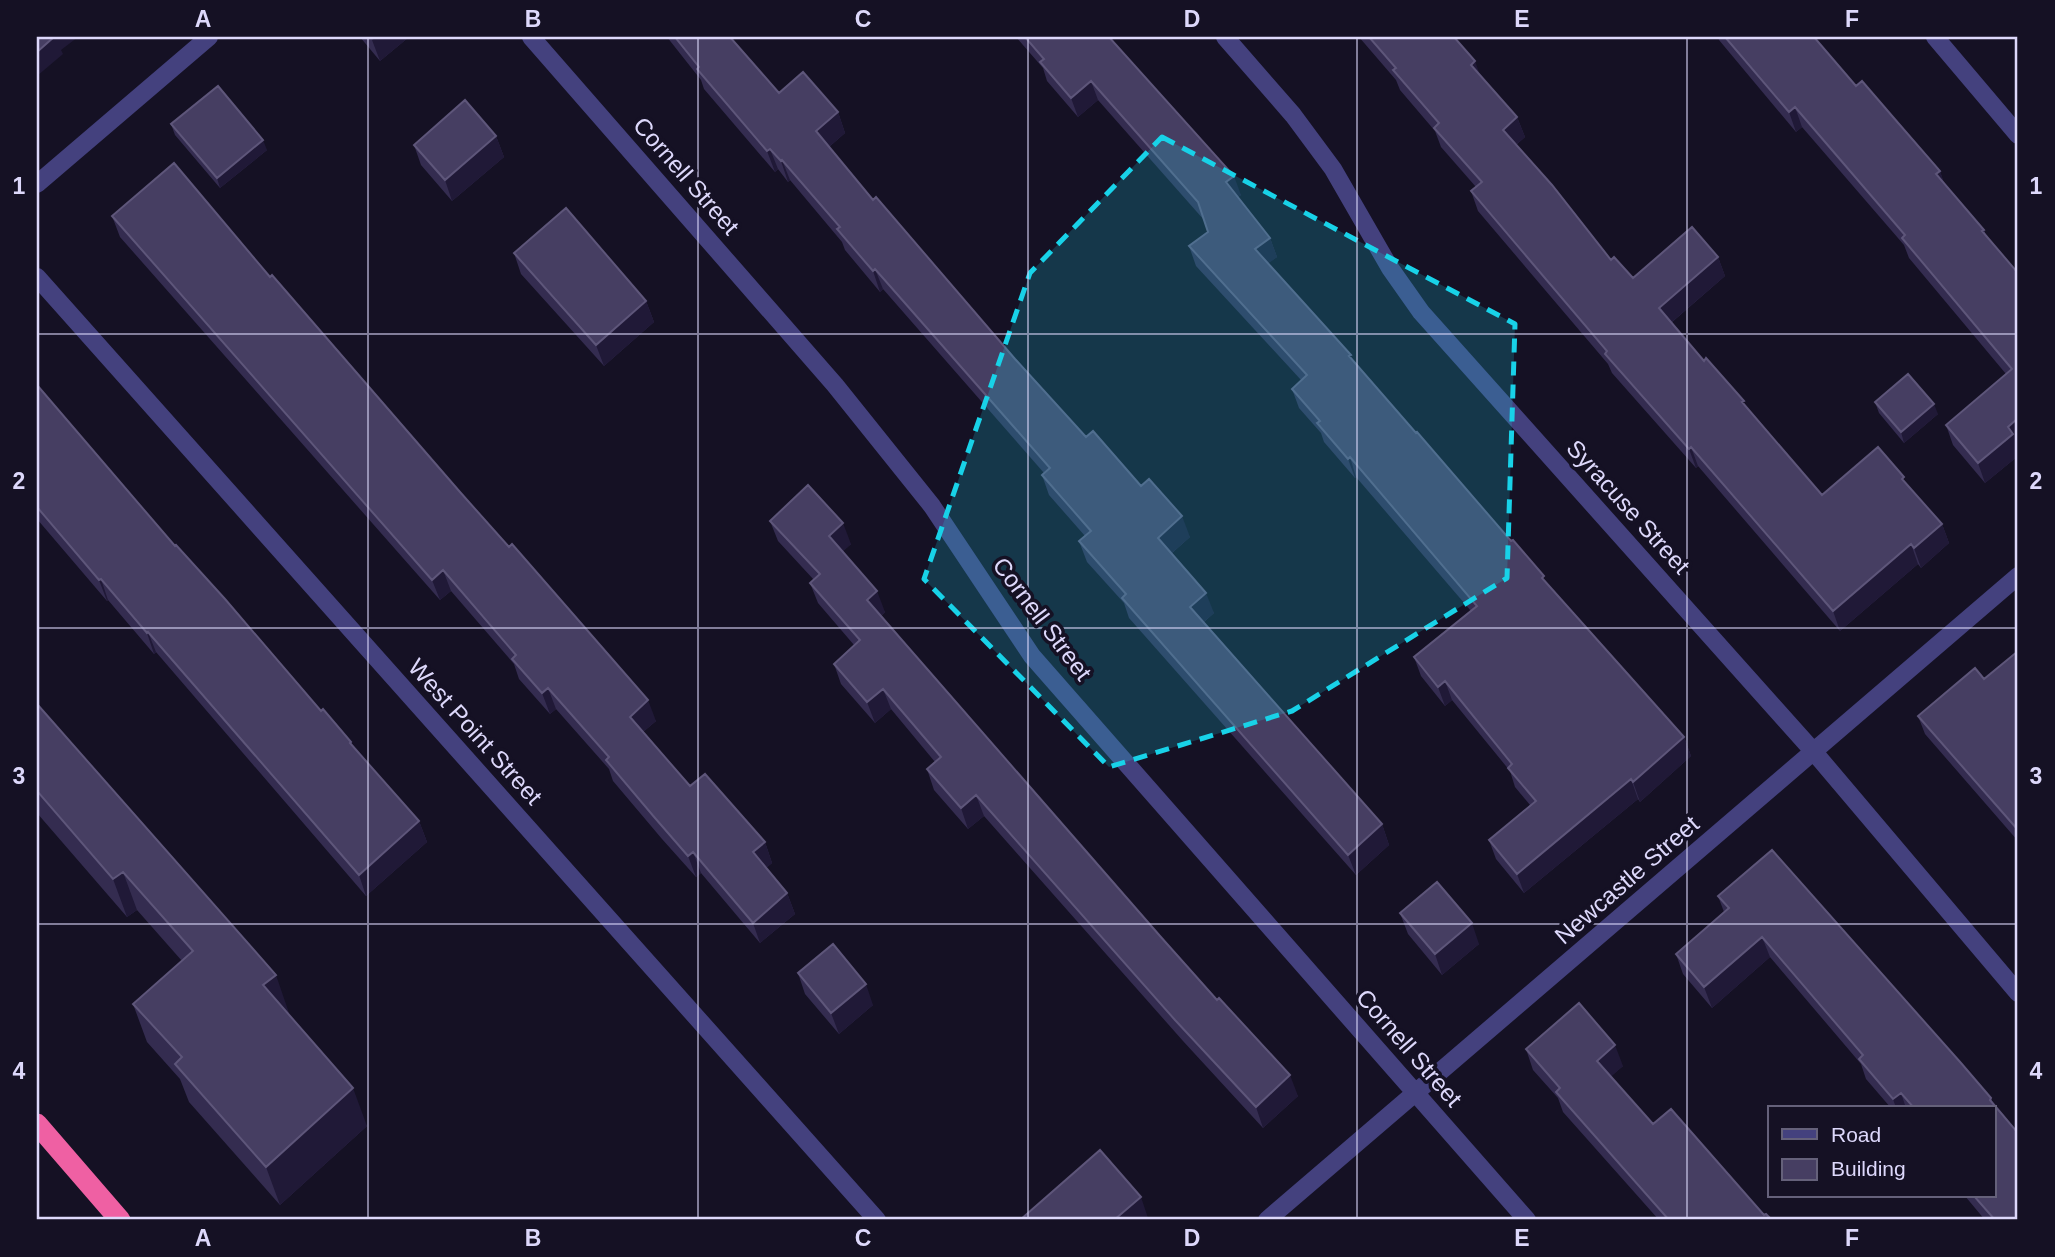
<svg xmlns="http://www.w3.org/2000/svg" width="2055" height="1257" font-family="Arial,sans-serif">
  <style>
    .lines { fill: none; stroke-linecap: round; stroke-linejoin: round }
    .minor { stroke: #44417e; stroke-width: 18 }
    .highway { stroke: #ef60a3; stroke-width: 21 }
    .wall { fill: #342c50 }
    .shaded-wall { fill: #201937 }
    .building { fill: #463e62; stroke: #5e567a; stroke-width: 2 }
    .marked { fill: #18d2e8; fill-opacity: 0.2; stroke: #18d2e8; stroke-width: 5; stroke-dasharray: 14 9; stroke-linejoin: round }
    .grid { fill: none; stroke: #ddd8fb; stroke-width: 2; stroke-opacity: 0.55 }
    .labels { text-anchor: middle; stroke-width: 7; stroke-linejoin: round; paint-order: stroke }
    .street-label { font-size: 24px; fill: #ddd8fb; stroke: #151124 }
    .neatline { fill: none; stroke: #ddd8fb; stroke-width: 2.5 }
    .grid-label { font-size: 23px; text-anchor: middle; font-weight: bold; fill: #ddd8fb }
  </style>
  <rect width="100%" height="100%" fill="#151124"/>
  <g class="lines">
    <!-- minor -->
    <path class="minor" d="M531 37 835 385 932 506 1032 656 1527 1220
      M1225 37 1293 115 1333 169 1390 268 1421 312 1814 752 2018 993
      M1935 37 2018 135
      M37 184 209 37
      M37 277 877 1220
      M1267 1220 2018 576"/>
    <!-- highway -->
    <path class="highway" d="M37 1124 120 1220"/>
  </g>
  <!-- wall -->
  <path class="wall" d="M360 37H409L380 61Z
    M667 37H730L779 93 838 112 845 133 829 147 873 200 1086 437 1141 486 1190 537 1172 553 1214 613 1204 622 1382 824 1389 845 1356 875 1129 618 1124 603 1087 562 1079 541 1085 536 1049 495 1042 475 1044 473 883 289 880 292 845 250 842 242 790 180 788 182 778 169 775 172 704 89 701 80Z
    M1016 37H1109L1241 195 1238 197 1270 238 1277 257 1268 263 1546 583 1684 737 1691 756 1640 802 1638 799 1524 893 1496 859 1489 840 1530 805 1515 787 1510 771 1452 700 1445 706 1421 676 1414 657 1471 611 1356 477 1355 478 1324 442 1321 433 1299 408 1292 389 1301 380 1196 266 1189 246 1208 232 1204 220 1098 100 1078 117 1047 81 1043 68Z
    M1359 37H1454L1481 76 1517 117 1525 137 1516 145 1611 260 1633 278 1718 257 1725 276 1671 323 1822 495 1907 484 1942 524 1949 543 1921 568 1918 564 1840 631 1698 466 1696 468 1612 373 1608 364 1478 211 1471 191 1476 187 1441 147 1435 131 1400 90 1396 80Z
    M1718 37H1814L1856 86 1940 171 1944 184 1984 230 1986 235 2018 273V456L1985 483 1953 445 1946 425 2006 374 1909 258 1904 245 1802 127 1796 132 1719 40Z
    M171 124 267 150 220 188 175 135Z
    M496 136 504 157 452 201 421 165 414 145Z
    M112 216 270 277 656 721 643 732 690 786 765 842 772 863 766 868 787 893 795 914 760 943 701 873 696 877 662 839 613 781 609 769 556 709 550 714 519 679 514 664 451 591 440 600 120 237Z
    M514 253 646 301 654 322 604 366 521 274Z
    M37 385 175 546 321 711 351 742 353 747 419 821 427 842 366 896 156 652 154 654 108 600 107 601 37 519Z
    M1875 402 1938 414 1904 443 1879 413Z
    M770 521 851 544 843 551 885 612 881 616 1298 1096 1263 1128 1183 1041 984 816 968 829 934 790 927 769 935 762 891 709 875 723 841 684 834 664 854 645 818 603 810 583 814 580 778 541Z
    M2018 651V841L1925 734 1918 716 1984 679Z
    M37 704 289 1013 288 1014 367 1126 280 1205 189 1102 180 1079 147 1042 133 1004 182 961 137 910 127 917 37 813Z
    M1772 850 1961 1063 1991 1098 1993 1104 2018 1133V1220H1985L1965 1196H1994V1108H1891L1866 1079 1861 1064 1770 957 1712 1008 1683 974 1676 954 1724 912 1718 896Z
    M1400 913 1479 944 1442 975 1408 934Z
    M798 973 873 1005 839 1034 805 994Z
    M1526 1049 1623 1066 1611 1076 1653 1124 1772 1220H1659L1563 1112 1558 1098 1533 1070Z"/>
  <!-- shaded-wall -->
  <path class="shaded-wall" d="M54 37H78L61 50 63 54 37 76V52Z
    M377 37H409L380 61 372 40Z
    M1475 61 1482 81 1471 65Z
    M1091 81 1098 100 1078 117 1071 98Z
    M1795 107 1802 127 1796 132 1789 112Z
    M838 112 845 133 823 152 816 131Z
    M1517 117 1525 137 1510 150 1503 130Z
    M496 136 504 157 452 201 445 180Z
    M263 140 267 150 220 188 217 178Z
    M770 149 778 169 775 172 767 151Z
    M782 160 790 180 788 182 781 161Z
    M1940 171 1947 191 1936 174Z
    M1234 176 1241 195 1233 201 1226 182Z
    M1270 238 1277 257 1262 268 1255 249Z
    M1718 257 1725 276 1666 327 1659 308Z
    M875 269 883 289 880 292 873 271Z
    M646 301 654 322 604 366 596 345Z
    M1934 404 1938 414 1904 443 1901 432Z
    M2018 418V456L1985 483 1978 463 2008 427Z
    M1691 447 1698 466 1696 468 1689 449Z
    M1350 457 1356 477 1355 478 1348 459Z
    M1182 516 1190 537 1166 558 1158 538Z
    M843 523 851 544 837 557 829 536Z
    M1942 524 1949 543 1921 568 1914 548Z
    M1911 544 1918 564 1840 631 1833 611Z
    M443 570 451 591 440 600 432 580Z
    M101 579 108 600 107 601 99 580Z
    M877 591 885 612 875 621 867 600Z
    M1206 593 1214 613 1198 627 1190 607Z
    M148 632 156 652 154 654 147 633Z
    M1445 681 1452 700 1445 706 1438 687Z
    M548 688 556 709 550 714 542 693Z
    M883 689 891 709 875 723 867 702Z
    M648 700 656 721 637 737 630 717Z
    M1684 737 1691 756 1640 802 1633 782Z
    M1631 779 1638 799 1524 893 1517 874Z
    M976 795 984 816 968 829 961 808Z
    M419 821 427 842 366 896 359 875Z
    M1382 824 1389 845 1356 875 1348 855Z
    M765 842 772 863 760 873 753 852Z
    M693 852 701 873 696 877 688 856Z
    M123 872 137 910 127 917 113 879Z
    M787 893 795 914 760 943 753 923Z
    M1472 923 1479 944 1442 975 1435 954Z
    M1762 937 1770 957 1712 1008 1704 987Z
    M276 975 289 1013 277 1023 263 985Z
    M866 984 873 1005 839 1034 831 1013Z
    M1615 1045 1623 1066 1605 1082 1597 1061Z
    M1290 1075 1298 1096 1263 1128 1256 1107Z
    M353 1088 367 1126 280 1205 266 1167Z
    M1901 1093 1906 1108H1896L1893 1099Z
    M1141 1197 1148 1218 1145 1220H1114Z"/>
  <!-- building -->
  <path class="building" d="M37 37H54L37 52Z
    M675 37H730L779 93 803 72 838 112 816 131 873 200 876 197 1015 359 1086 437 1093 431 1141 486 1149 479 1182 516 1158 538 1206 593 1190 607 1382 824 1348 855 1122 598 1126 594 1079 541 1091 531 1042 475 1050 468 875 269 873 271 837 229 840 227 782 160 781 161 770 149 767 151 697 69 699 67Z
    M1025 37H1109L1234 176 1226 182 1270 238 1255 249 1351 355 1349 356 1416 433 1417 432 1511 541 1513 540 1544 576 1542 578 1684 737 1633 782 1631 779 1517 874 1489 840 1536 801 1508 768 1512 764 1445 681 1438 687 1414 657 1477 606 1350 457 1348 459 1317 423 1320 421 1292 389 1307 375 1189 246 1208 232 1198 202 1091 81 1071 98 1040 62 1044 59Z
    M1369 37H1454L1475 61 1471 65 1517 117 1503 130 1552 185 1611 260 1614 257 1633 278 1692 227 1718 257 1659 308 1704 361 1706 358 1744 401 1742 402 1822 495 1878 447 1904 477 1902 479 1942 524 1914 548 1911 544 1833 611 1691 447 1689 449 1605 354 1607 351 1471 191 1482 182 1434 128 1439 123 1393 70 1396 68Z
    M1725 37H1814L1856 86 1862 81 1893 117 1940 171 1936 174 1984 230 1982 231 2018 273V418L2008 427 2013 434 1978 463 1946 425 2012 369 1902 238 1905 235 1795 107 1789 112Z
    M218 86 263 140 217 178 171 124Z
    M465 100 496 136 445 180 414 145Z
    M174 163 270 277 272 275 460 492 509 547 512 544 648 700 630 717 690 786 705 774 765 842 753 852 787 893 753 923 693 852 688 856 655 818 606 760 609 757 548 688 542 693 512 659 516 655 443 570 432 580 112 216Z
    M566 208 646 301 596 345 514 253Z
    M1908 374 1934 404 1901 432 1875 402Z
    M37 385 175 546 176 545 225 599 321 711 323 709 351 742 350 743 419 821 359 875 148 632 147 633 101 579 99 580 37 507Z
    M808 485 843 523 829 536 877 591 867 600 1160 936 1217 1000 1219 998 1290 1075 1256 1107 1175 1020 976 795 961 808 927 769 941 757 883 689 867 702 834 664 860 640 810 583 820 574 770 521Z
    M2018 651V830L1918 716 1975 668 1984 679Z
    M37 704 276 975 263 985 353 1088 266 1167 175 1064 182 1057 133 1004 193 951 123 872 113 879 37 791Z
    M1772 850 1961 1063 1991 1098 1990 1100 2018 1133V1220H1995L1974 1196H1994V1108H1914L1901 1093 1893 1099 1859 1059 1863 1055 1762 937 1704 987 1676 954 1729 908 1718 896Z
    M1437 882 1472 923 1435 954 1400 913Z
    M833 944 866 984 831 1013 798 973Z
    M1579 1003 1615 1045 1597 1061 1653 1124 1671 1109 1764 1215 1766 1214 1772 1220H1669L1556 1092 1560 1088 1526 1049Z
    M1100 1150 1141 1197 1114 1220H1020Z"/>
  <!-- marked area -->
  <path class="marked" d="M1162 137 1515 324 1507 578 1292 711 1109 767 924 579 1030 273Z"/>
  <!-- grid -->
  <path class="grid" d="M368 37V1220M698 37V1220M1028 37V1220M1357 37V1220M1687 37V1220M37 334H2018M37 628H2018M37 924H2018"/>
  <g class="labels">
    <!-- street labels -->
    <g class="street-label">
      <text transform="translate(686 176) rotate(49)" y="8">Cornell Street</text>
      <text transform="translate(1628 507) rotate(48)" y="8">Syracuse Street</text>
      <text transform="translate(1042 619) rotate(53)" y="8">Cornell Street</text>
      <text transform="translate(475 732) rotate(48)" y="8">West Point Street</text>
      <text transform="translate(1627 880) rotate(-41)" y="8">Newcastle Street</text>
      <text transform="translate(1409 1048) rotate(49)" y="8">Cornell Street</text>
    </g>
  </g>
  <!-- border -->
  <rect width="2055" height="1257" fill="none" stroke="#151124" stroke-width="77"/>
  <!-- legend -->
  <rect x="1768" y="1106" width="228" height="91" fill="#151124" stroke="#65617a" stroke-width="2"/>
  <rect x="1782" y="1129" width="35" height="10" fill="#44417e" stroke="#65617a" stroke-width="2"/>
  <text x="1831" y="1142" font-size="21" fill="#ddd8fb">Road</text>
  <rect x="1782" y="1159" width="35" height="21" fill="#463e62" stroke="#65617a" stroke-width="2"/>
  <text x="1831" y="1176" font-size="21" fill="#ddd8fb">Building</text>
  <rect x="38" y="38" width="1978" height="1180" class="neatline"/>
  <g class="grid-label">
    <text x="203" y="27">A</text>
    <text x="533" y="27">B</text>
    <text x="863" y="27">C</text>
    <text x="1192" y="27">D</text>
    <text x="1522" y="27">E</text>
    <text x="1852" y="27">F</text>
    <text x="19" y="194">1</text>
    <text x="2036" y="194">1</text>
    <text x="19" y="489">2</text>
    <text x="2036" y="489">2</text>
    <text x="19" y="784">3</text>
    <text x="2036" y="784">3</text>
    <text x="19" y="1079">4</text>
    <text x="2036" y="1079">4</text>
    <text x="203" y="1246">A</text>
    <text x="533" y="1246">B</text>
    <text x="863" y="1246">C</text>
    <text x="1192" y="1246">D</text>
    <text x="1522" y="1246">E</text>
    <text x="1852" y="1246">F</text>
  </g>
</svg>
